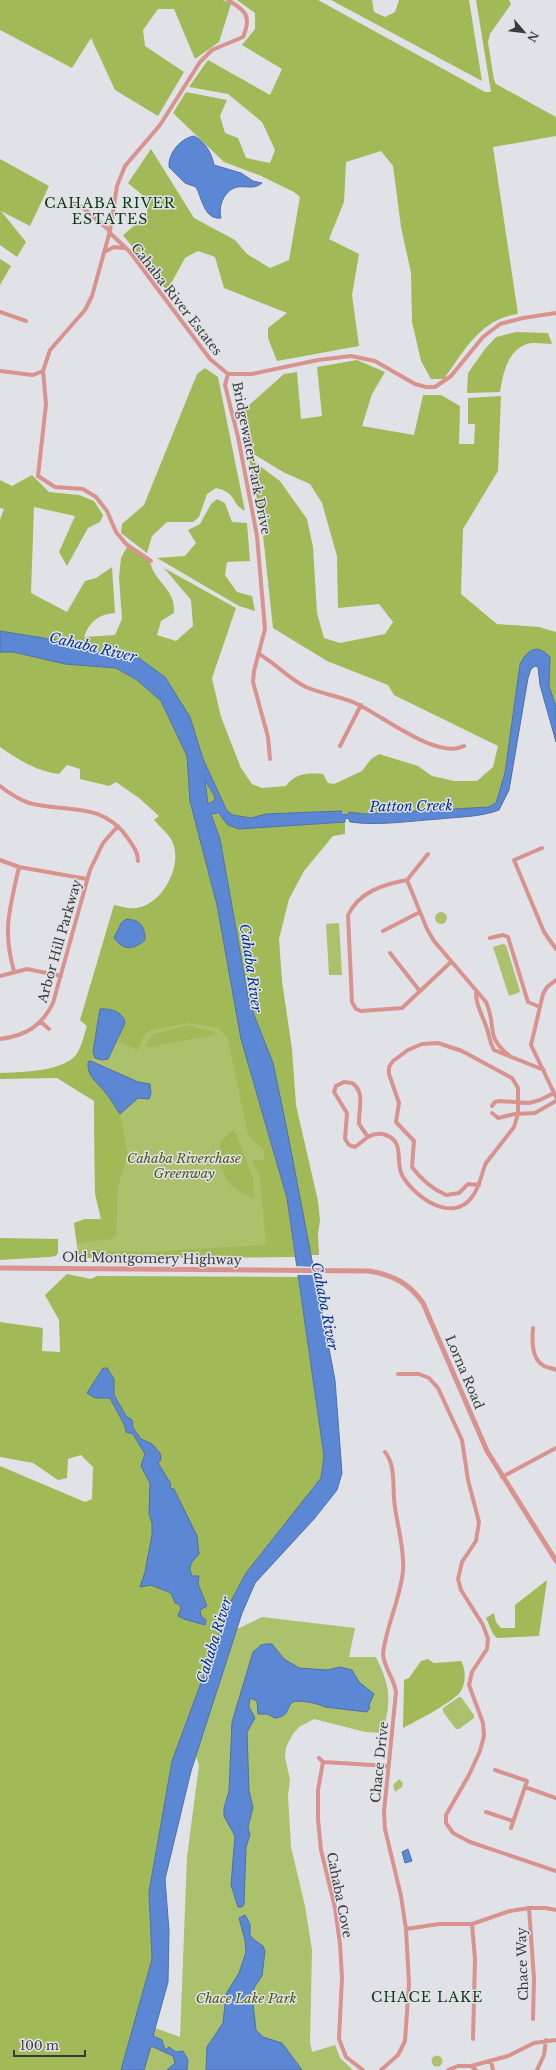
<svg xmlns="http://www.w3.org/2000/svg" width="556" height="2070" font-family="'Libre Baskerville',serif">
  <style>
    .green { fill: #abc16c }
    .forest { fill: #a1b957 }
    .water { fill: #5b87d4; stroke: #5170a6; fill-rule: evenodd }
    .pier { fill: #e1e2e8 }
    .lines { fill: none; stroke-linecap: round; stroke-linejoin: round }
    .minor { stroke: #d8938f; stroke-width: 4 }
    .tertiary { stroke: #d8938f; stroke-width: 5 }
    .labels { text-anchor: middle; stroke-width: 3; stroke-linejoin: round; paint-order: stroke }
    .street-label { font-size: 13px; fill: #393a3c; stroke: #e1e2e8 }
    .park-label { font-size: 13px; font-style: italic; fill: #4a5811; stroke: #e1e2e8 }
    .neighbourhood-label { font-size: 14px; letter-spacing: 1px; fill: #0e3a14; stroke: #e1e2e8 }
    .water-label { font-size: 14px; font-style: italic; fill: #00328c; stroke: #e1e2e8 }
  </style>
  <rect width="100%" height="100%" fill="#e1e2e8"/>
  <!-- green -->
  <path class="green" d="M435 918a6 6 0 1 1 12 0a6 6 0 1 1-12 0Z
    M339 923 342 975H329L326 924Z
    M503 944 506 945 520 991 518 993 509 996 493 947Z
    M236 1011 295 1257 82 1258 78 1254 74 1223 85 1219H101L95 1193 94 1101 81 1046 87 1026 80 1020Z
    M262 1617 355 1628 349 1657H376C391 1688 391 1699 383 1733L365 1732 314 1719 299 1727 293 1734 286 1747 285 1757 290 1780 288 1796 291 1847 305 1906 312 1950 310 2042 312 2052 335 2045 340 2058 353 2070H113L128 2018 180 2037 187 1857 199 1765 182 1716 202 1646Z
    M459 1697H461L474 1715V1718L459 1729H456L443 1712V1708Z
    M399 1779 403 1783 402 1787 395 1792 393 1785Z
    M431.5 2061a5.5 5.5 0 1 1 11 0a5.5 5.5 0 1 1-11 0Z"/>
  <!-- forest -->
  <path class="forest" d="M0 0H223L231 4 219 42 195 59 174 9H158L143 30 145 46 184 72 158 116 115 90 91 38 72 68 0 30Z
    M237 0H318L485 92H491L476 0H509L511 4 490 34 488 42 494 80 496 84 556 117V136L493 147 518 314C481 318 463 352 444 379H431L421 361 412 322 411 273 401 227 393 166 381 151 346 162 344 202 329 239 359 254 352 295 359 346 277 361 268 338V328L287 313 224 288 215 257 198 251 185 258 167 291 123 235 147 215V199L128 183 151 149 194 218 235 240 247 254 270 268 289 260 300 197 294 192 259 175 224 162 173 113 186 92 227 100 220 116 225 133 238 138 246 158 270 163 275 150 262 122 228 94 189 87 208 60 270 95 282 69 242 45 255 29V13Z
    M331 0H372L374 12 385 17 395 12 399 0H469L482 81Z
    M0 159 49 186 30 226 1 211 26 242 17 257 0 245Z
    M0 259 11 266 0 285Z
    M516 332 548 333 552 344C545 344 534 342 527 344 507 351 503 374 500 392L467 393 468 373 485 349 496 337Z
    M357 360 385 372 372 394 362 426 414 435 423 395H441L460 406 459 444H474L475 424H468V398L501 396 498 471 463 529 461 594 497 624 539 627 556 632V707L549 687 550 664H520L505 773 496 803 489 807 364 814 349 812 348 815H345L342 811 266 814 251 818 233 815 227 811 203 759 190 717 165 677 136 656 82 651 62 641 0 631V520L4 509 0 508V480L12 486 32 475 49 492 79 495 94 501 103 515 100 522 88 528 67 566 59 552 75 516 34 507 31 593 67 612 85 581 96 578 112 567 115 613C99 614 89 622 84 637L115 635 122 619 119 577 121 558 127 547 150 561C154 583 176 588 174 613L161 621 157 635 176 641 193 626 191 600 164 568 236 608 212 678 221 717 241 768 252 784 262 788 286 786C295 773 308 773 323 774L328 783 334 784 362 771 371 759 379 754 418 766 432 776 454 781H477L493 767 498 746 394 695 388 685 327 661 273 628 262 526 249 458 280 481 307 519 313 547 317 613 324 638 340 643 385 634 393 622 379 604 338 608 337 556 322 503 310 484 283 472 247 450 239 414 284 374 297 372 301 419 322 416 317 367Z
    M205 368 218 377 245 511C230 503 238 493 216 488L207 494 199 517 193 522H167L152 536 147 553 121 533 122 524 144 505 197 374Z
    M217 499 225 503 232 522 247 523 250 561 227 562 225 575 237 592 252 596 255 611 239 606 157 558 185 556 196 543 188 530 200 524 211 504Z
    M0 652H13L65 664 116 668 137 680 161 701 187 756 190 801 217 905 241 1039 287 1198 295 1257 82 1258 78 1254 79 1251 93 1250 143 1252 266 1245 260 1177 252 1160H264V1150L248 1135 228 1039 219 1028 188 1023 151 1030 143 1037 138 1050 118 1041 125 1023C118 1013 113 1008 101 1009L96 1046 91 1061 88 1062 91 1078 106 1093 120 1114 128 1154 118 1186 116 1235 112 1239 77 1243 74 1223 85 1219H101L95 1193 94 1101 57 1078 0 1079V1073C21 1072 54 1072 72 1059 81 1052 84 1036 87 1026L80 1020 114 905C123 907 133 910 141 907 165 900 183 863 172 841 168 833 159 826 154 820L159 816 139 798 116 782 109 786 80 779V769L67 765 59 774C36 771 19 760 0 747Z
    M205 779 215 797 214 801 208 804Z
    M214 812 239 829 345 822V834L333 836 304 871 289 899 279 939 282 981 292 1049 296 1105 318 1201 320 1221 318 1233 319 1255H310L273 1063 249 1002 220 839 211 813Z
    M188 1025 215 1032 213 1035 150 1047 145 1046 153 1034Z
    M234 1129 253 1178 254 1199C223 1184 221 1177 220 1142Z
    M0 1238 58 1239V1253L56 1256 49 1257 0 1260Z
    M67 1274 91 1279 97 1276 298 1277 324 1456 321 1478 246 1573 232 1599 172 1761 149 1892 152 1959 121 2070H0V1466L85 1502 92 1499 93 1467 81 1455 68 1459 67 1478 58 1480 33 1463 0 1457V1322L43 1328 42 1351 60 1352 59 1320 45 1295Z
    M547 1580 539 1636 497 1638 493 1634 486 1618 494 1613 496 1622 501 1628H515V1605Z
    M428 1659 434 1663 461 1661C466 1669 466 1682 461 1691 455 1701 415 1722 403 1728L404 1680 409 1678 421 1661Z"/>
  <!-- water -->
  <path class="water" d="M194 136C205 141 212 154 214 165L241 173 253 181 262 183C253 191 244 184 234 188 223 193 218 207 221 218 204 220 202 198 196 187L185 183 169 167C168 153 181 138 194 136Z
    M0 631 62 641 82 651 136 656 165 677 190 717 203 759 227 811 233 815 251 818 266 814 342 811V814L348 815 349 812 364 814 489 807 496 803 505 773 520 664C527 651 536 642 550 657L549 686 556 707V742L540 685 538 667 535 666 531 669 528 678 509 790 499 810C481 817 458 817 439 819 409 821 379 826 350 822L348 818 345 819V822L239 829 228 825 218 813 211 814 220 839 249 1002 273 1063 286 1125 335 1380 342 1473 337 1490 314 1519 255 1583 242 1613 191 1771 165 1879 169 1931 168 1982 153 2036 162 2040 165 2050 169 2047 176 2052 183 2051 188 2060 187 2070H167L175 2063 173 2056 151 2046 144 2070H121L152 1959 149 1892 172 1761 232 1599 246 1573 321 1478 324 1456 287 1198 241 1039 217 905 190 801 187 756 161 701 137 680 116 668 65 664 13 652H0ZM205 780 215 797 214 801 208 804Z
    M127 919C141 920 145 927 145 940 133 950 124 951 114 938L122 922Z
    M100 1009C111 1008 123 1012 125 1023L108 1059 102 1060 95 1058 93 1052Z
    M91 1061 138 1082 150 1084 151 1093 149 1099 138 1098 120 1114C115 1107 111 1099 105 1092 97 1082 87 1077 88 1062Z
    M103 1368H107L114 1379V1395L126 1416 132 1420 133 1428 141 1439 152 1444 160 1453 161 1460 158 1463 171 1484 170 1488 174 1489 197 1536 199 1554C192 1562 187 1565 192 1576H199L198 1584 207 1606 200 1610 201 1616 206 1620 205 1625 184 1619 178 1616 181 1608 179 1604 175 1603 171 1593 151 1585 140 1587 145 1572 152 1535V1523L149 1514 150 1483 141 1466 145 1454 133 1434 126 1432 125 1426 110 1398H95L87 1393Z
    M267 1644H272L284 1659 299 1668 327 1670 340 1667 352 1670 359 1682 374 1694 369 1705 370 1708 367 1712 325 1707C320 1704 298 1699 293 1702 285 1708 291 1716 275 1718L267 1714H258L257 1701 250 1698 249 1707 255 1718 247 1732 249 1791 253 1807 248 1827 250 1835 246 1847 244 1904 242 1907H238L231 1885 235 1836 224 1816V1808L229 1791 232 1722 253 1652 261 1645Z
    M408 1849 412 1861 405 1863 402 1852Z
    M245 1915 250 1924V1935L253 1939 263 1946 265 1951 262 1976 255 1986 252 1995 256 2030 263 2037 282 2043 302 2070H206L207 2047 223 2023 226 1994 239 1973 246 1952 245 1940 239 1918Z"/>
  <!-- pier -->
  <path class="pier" d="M295 1266 314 1267 316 1275H296Z"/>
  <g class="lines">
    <!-- minor -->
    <path class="minor" d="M71 205 82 207 110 231
      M109 232 130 252 210 359 228 374H252L318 360 351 356 375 361 415 384 426 387H435L451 376 483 337 500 324 523 318 556 313
      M104 252 114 247 123 248
      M0 312 26 321
      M0 371 33 375 43 371
      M228 374 225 385 238 437 257 536 265 629 254 671 253 682 268 737 270 759
      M151 561 126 544 116 532 107 511 96 497 83 489 55 487 38 476 46 404 43 371 50 350 85 310 92 296 110 231 117 186 125 166 160 125 200 62 212 50 243 37C252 16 246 11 228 0
      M259 654C275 663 289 679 306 687 322 694 339 696 355 703 382 715 436 760 464 746
      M340 746 361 705
      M0 786C9 793 18 799 29 803 66 813 101 801 127 837 132 845 138 851 138 861
      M542 848 514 860 544 932 556 949
      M0 860 19 867 87 879
      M407 880 428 854
      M383 931 420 912
      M490 938 503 935 508 937 528 1002 540 1007
      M390 953 419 990
      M451 962 402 1008 361 1011 356 1009 352 1002 348 915C359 892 384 884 407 880L427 929 434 941 486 1002C498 1028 483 1035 511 1057
      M14 971C2 930 10 908 19 867
      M0 976 27 969 61 976
      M556 980 547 987 543 994 531 1045 556 1097
      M476 993C476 1006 482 1014 486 1026 490 1035 488 1039 494 1050L544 1070
      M41 1022 49 1029
      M0 1039C25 1036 42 1026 53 1003L90 870 103 843 118 826
      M344 1082 352 1083C366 1092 358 1111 359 1124L368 1137 355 1147 349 1145 345 1139 347 1113 334 1092 336 1086Z
      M492 1106 495 1102 499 1101 529 1103 540 1100 554 1093
      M492 1113 498 1118 515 1114 535 1113 556 1101
      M368 1137C373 1134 380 1133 386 1135 405 1142 395 1161 402 1175 414 1197 452 1224 472 1197 480 1187 481 1174 486 1163L514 1127 518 1114V1088L512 1078 462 1051 438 1043 422 1044 408 1050 393 1061 389 1067V1074L399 1103 396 1122 414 1141 412 1167C420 1178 433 1189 446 1195L459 1193 468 1184 479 1185
      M533 1328C532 1340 531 1359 544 1366 548 1368 552 1368 556 1370
      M398 1374H419L429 1378 438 1388 462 1440 468 1480 479 1522 476 1541 462 1562 458 1579 461 1590 483 1625 488 1639 487 1649 472 1672 469 1685 483 1723 484 1736 480 1751 469 1775 446 1815V1823L453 1833 470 1842 556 1871
      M502 1477 556 1448
      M319 1758 323 1762
      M495 1770 527 1781 525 1787
      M486 1812 513 1821
      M511 1828 525 1787 556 1798
      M529 1908 534 1979 533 2019
      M472 1924 475 1959 473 2039
      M406 1929 439 1924H472L510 1911 529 1908H546L556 1910
      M491 2061 493 2070
      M471 2066 476 2070
      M363 2070 346 2057 339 2039 342 1978 340 1944 335 1908 321 1850 318 1819V1790L323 1762 389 1766
      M381 2070 398 2055 405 2041 409 1984 406 1929 401 1896 385 1829 384 1812 396 1692C394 1678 384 1668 383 1654 386 1626 400 1600 403 1571 405 1547 396 1523 394 1499 393 1484 395 1464 385 1452
      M448 2070 458 2066H471L508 2056 534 2043 556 2040
      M537 2070 544 2055 546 2040"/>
    <!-- tertiary -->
    <path class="tertiary" d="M0 1268 369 1271C393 1275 409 1283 423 1303L487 1451 556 1561"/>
  </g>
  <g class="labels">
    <!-- street labels -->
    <g class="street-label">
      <text transform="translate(177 299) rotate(52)" y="5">Cahaba River Estates</text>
      <text transform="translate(252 458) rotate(79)" y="5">Bridgewater Park Drive</text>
      <text transform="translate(59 941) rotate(-74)" y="5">Arbor Hill Parkway</text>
      <text transform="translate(152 1258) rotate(1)" y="5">Old Montgomery Highway</text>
      <text transform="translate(465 1372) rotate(67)" y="5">Lorna Road</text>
      <text transform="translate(379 1762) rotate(-84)" y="5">Chace Drive</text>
      <text transform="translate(340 1895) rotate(79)" y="5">Cahaba Cove</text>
      <text transform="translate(522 1964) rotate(-92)" y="5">Chace Way</text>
    </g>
    <!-- park labels -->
    <g class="park-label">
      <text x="184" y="1163">Cahaba Riverchase<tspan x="184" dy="15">Greenway</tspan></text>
      <text x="246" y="2003">Chace Lake Park</text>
    </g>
    <!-- neighbourhood labels -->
    <g class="neighbourhood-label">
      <text x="110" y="208">CAHABA RIVER<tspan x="110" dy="16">ESTATES</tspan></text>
      <text x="427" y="2002">CHACE LAKE</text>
    </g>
    <!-- water labels -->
    <g class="water-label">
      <text transform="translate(93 647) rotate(13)" y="5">Cahaba River</text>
      <text transform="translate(411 806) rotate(-1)" y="5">Patton Creek</text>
      <text transform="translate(251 968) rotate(82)" y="5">Cahaba River</text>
      <text transform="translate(325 1306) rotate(79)" y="5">Cahaba River</text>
      <text transform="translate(214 1640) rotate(-73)" y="5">Cahaba River</text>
    </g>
  </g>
  <!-- north arrow -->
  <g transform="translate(524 32) rotate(118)" stroke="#e1e2e8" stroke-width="3" paint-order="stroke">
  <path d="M0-3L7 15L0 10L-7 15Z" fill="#393a3c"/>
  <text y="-6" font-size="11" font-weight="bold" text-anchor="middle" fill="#393a3c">N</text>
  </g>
  <!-- scale -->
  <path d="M14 2050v6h71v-6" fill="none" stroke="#393a3c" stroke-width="2"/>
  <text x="20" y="2050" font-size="12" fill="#393a3c" stroke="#e1e2e8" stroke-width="3" paint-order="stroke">100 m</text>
</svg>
